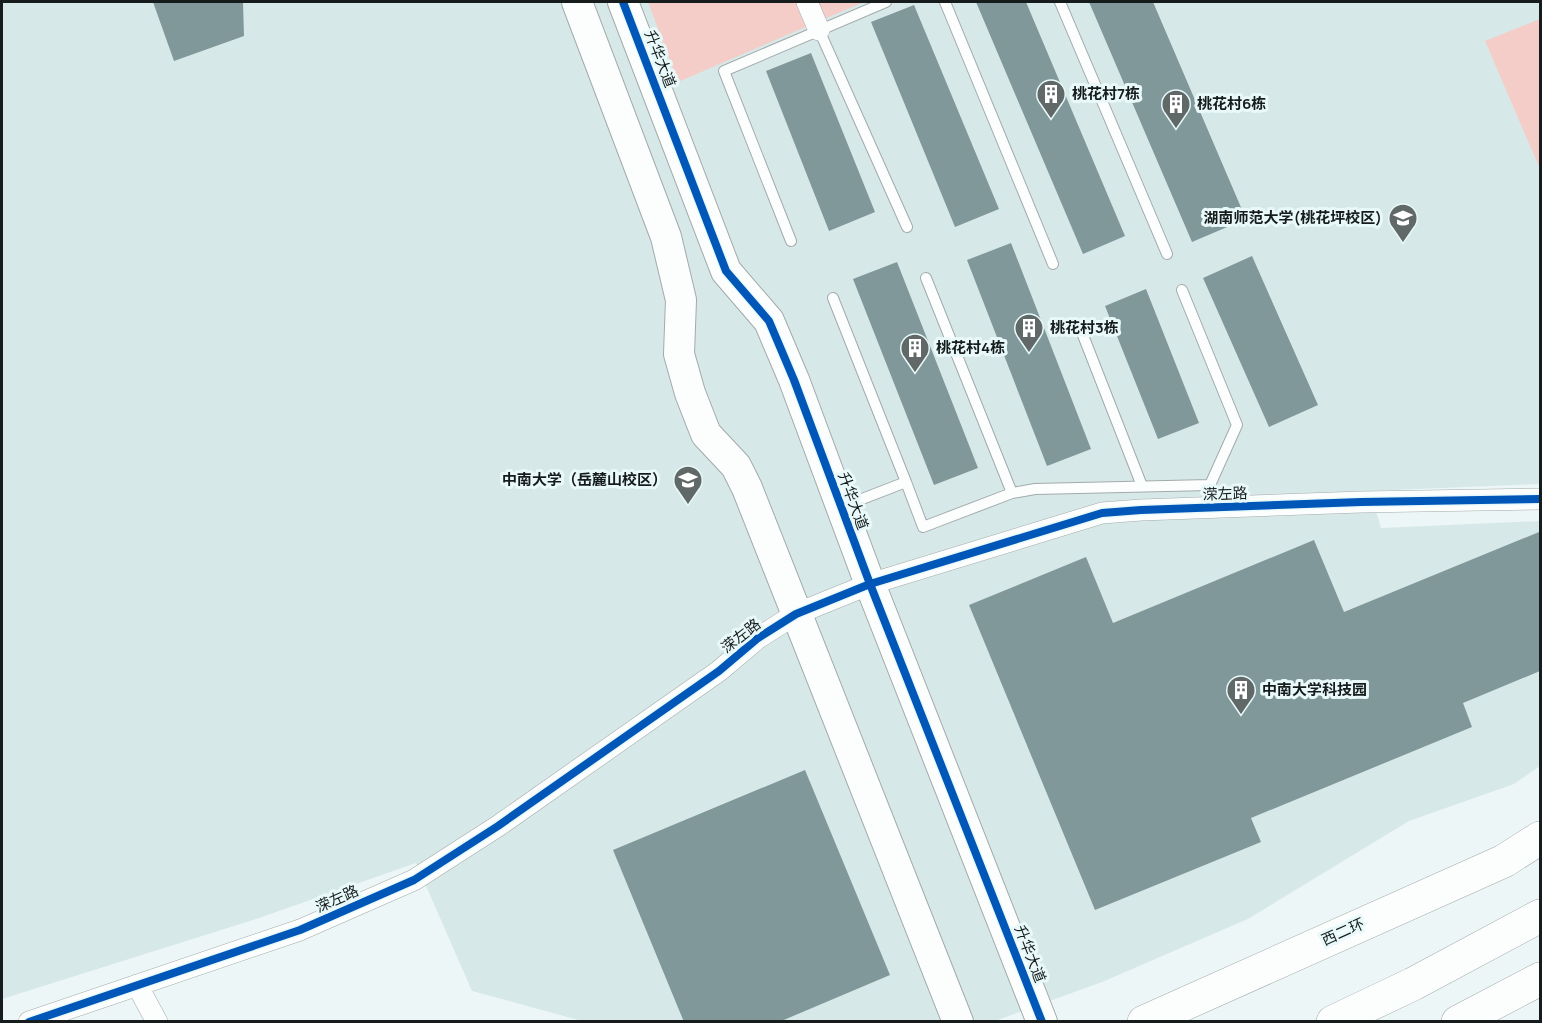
<svg xmlns="http://www.w3.org/2000/svg" width="1542" height="1023" font-family="Manrope,'Noto Sans SC',sans-serif">
  <style>
    .built { fill: #d7e8e8 }
    .green { fill: #f5cdc8 }
    .building { fill: #80989a }
    .lines { fill: none; stroke-linecap: round; stroke-linejoin: round }
    .lane-casing { stroke: #a3aaaa; stroke-width: 12 }
    .street-casing { stroke: #a3aaaa; stroke-width: 22 }
    .secondary-casing { stroke: #a3aaaa; stroke-width: 32 }
    .primary-casing { stroke: #a3aaaa; stroke-width: 34 }
    .highway-casing { stroke: #a3aaaa; stroke-width: 34 }
    .lane { stroke: #fcfefe; stroke-width: 10 }
    .street { stroke: #fcfefe; stroke-width: 21 }
    .secondary { stroke: #fcfefe; stroke-width: 30 }
    .primary { stroke: #fcfefe; stroke-width: 33 }
    .highway { stroke: #fcfefe; stroke-width: 33 }
    .cycleway-casing { stroke: #e9f9fa; stroke-width: 11 }
    .cycleway { stroke: #0057b8; stroke-width: 8 }
    .labels { text-anchor: middle; stroke-width: 6; stroke-linejoin: round; paint-order: stroke }
    .street-label { font-size: 15px; fill: #161c1c; stroke: #e9f9fa }
    .poi-label { font-size: 15px; font-weight: bold; fill: #161c1c; stroke: #e9f9fa; text-anchor: start }
  </style>
  <rect width="100%" height="100%" fill="#edf6f6"/>
  <!-- built -->
  <path class="built" d="M2 2H1540V484L1370 491 1381 528 1540 521V766L1514 784 1409 821 1248 919 1102 982 995 1021H582L472 991 416 863 253 920 2 999Z"/>
  <!-- green -->
  <path class="green" d="M648 2H864L678 82Z
    M1540 19V169L1485 41Z"/>
  <!-- building -->
  <path class="building" d="M153 2H243L244 36 174 61Z
    M976 2H1026L1125 236 1083 254Z
    M1089 2H1153L1246 219 1192 242Z
    M914 5 999 209 955 227 871 22Z
    M811 53 875 212 829 231 766 71Z
    M1011 243 1091 449 1047 466 967 260Z
    M1252 256 1318 405 1269 427 1203 278Z
    M897 262 978 468 934 485 853 279Z
    M1146 289 1199 423 1158 439 1105 306Z
    M1539 532 1540 671 1463 703 1472 727 1251 818 1261 842 1095 910 969 605 1086 557 1113 623 1314 540 1344 612Z
    M805 770 890 975 779 1022H684L613 850Z"/>
  <g class="lines">
    <!-- lane casing -->
    <g class="lane-casing">
      <path id="lane" d="M945 2 1053 264
        M1060 2 1167 254
        M819 30 907 227
        M791 241 724 71 886 2
        M926 278 1012 493
        M833 298 906 482 844 506
        M1079 325 1142 486
        M906 482 923 527 1012 493 1035 489 1210 485 1237 425 1182 290"/>
    </g>
    <!-- street casing -->
    <g class="street-casing">
      <path id="street" d="M807 2 819 30
        M137 985 157 1022
        M29 1022 300 930 414 880 498 826 719 671 758 638 796 614 870 584 1102 513 1141 510 1361 502 1540 499"/>
    </g>
    <!-- secondary casing -->
    <g class="secondary-casing">
      <path id="secondary" d="M577 2 666 237 681 300 679 354 690 393 706 434 736 466 747 488 958 1022
        M623 2 726 271 769 321 794 380 870 584 1042 1022"/>
    </g>
    <!-- primary casing -->
    <g class="primary-casing">
      <path id="primary" d="M1144 1022 1504 861 1540 838"/>
    </g>
    <!-- highway casing -->
    <g class="highway-casing">
      <path id="highway" d="M1333 1022 1413 984 1540 916
        M1458 1022 1540 979"/>
    </g>
    <!-- lane -->
    <use href="#lane" class="lane"/>
    <!-- street -->
    <use href="#street" class="street"/>
    <!-- secondary -->
    <use href="#secondary" class="secondary"/>
    <!-- primary -->
    <use href="#primary" class="primary"/>
    <!-- highway -->
    <use href="#highway" class="highway"/>
    <!-- cycleway casing -->
    <g class="cycleway-casing">
      <path id="cycleway" d="M623 2 726 271 769 321 794 380 870 584 1042 1022
        M29 1022 300 930 414 880 498 826 719 671 758 638 796 614 870 584 1102 513 1141 510 1361 502 1540 499"/>
    </g>
    <!-- cycleway -->
    <use href="#cycleway" class="cycleway"/>
  </g>
  <!-- icons -->
  <defs>
    <g id="building-pin" transform="scale(1.5)"><path d="M0 17L-7.5 6A9.5 9.5 0 1 1 7.5 6Z" fill="#616868" stroke="#e9f9fa"/><path d="M-4-6H4V6H1V3H-1V6H-4ZM-2.5-4.3h1.7v1.8h-1.7ZM.8-4.3h1.7v1.8H.8ZM-2.5-1h1.7V.8h-1.7ZM.8-1h1.7V.8H.8Z" fill="#fff"/></g>
    <g id="university-pin" transform="scale(1.5)"><path d="M0 17L-7.5 6A9.5 9.5 0 1 1 7.5 6Z" fill="#616868" stroke="#e9f9fa"/><path d="M0-5L7-2L0 1L-7-2ZM-4 1L0 2.5L4 1V4Q0 6-4 4Z" fill="#fff"/></g>
  </defs>
  <g fill-rule="evenodd">
    <use href="#building-pin" x="1051" y="94"/>
    <use href="#building-pin" x="1176" y="104"/>
    <use href="#university-pin" x="1403" y="218"/>
    <use href="#building-pin" x="1029" y="328"/>
    <use href="#building-pin" x="915" y="348"/>
    <use href="#university-pin" x="688" y="480"/>
    <use href="#building-pin" x="1241" y="690"/>
  </g>
  <g class="labels">
    <!-- street labels -->
    <g class="street-label">
      <text transform="translate(660 59) rotate(69)" y="5">升华大道</text>
      <text transform="translate(1225 494) rotate(-2)" y="5">溁左路</text>
      <text transform="translate(853 501) rotate(70)" y="5">升华大道</text>
      <text transform="translate(741 636) rotate(-38)" y="5">溁左路</text>
      <text transform="translate(337 899) rotate(-24)" y="5">溁左路</text>
      <text transform="translate(1343 932) rotate(-24)" y="5">西二环</text>
      <text transform="translate(1030 954) rotate(69)" y="5">升华大道</text>
    </g>
    <!-- poi labels -->
    <g class="poi-label">
      <text x="1072" y="99">桃花村7栋</text>
      <text x="1197" y="109">桃花村6栋</text>
      <text x="1382" y="223" text-anchor="end">湖南师范大学(桃花坪校区)</text>
      <text x="1050" y="333">桃花村3栋</text>
      <text x="936" y="353">桃花村4栋</text>
      <text x="667" y="485" text-anchor="end">中南大学（岳麓山校区）</text>
      <text x="1262" y="695">中南大学科技园</text>
    </g>
  </g>
  <!-- border -->
  <rect width="1542" height="1023" fill="none" stroke="#161c1c" stroke-width="6"/>
</svg>
